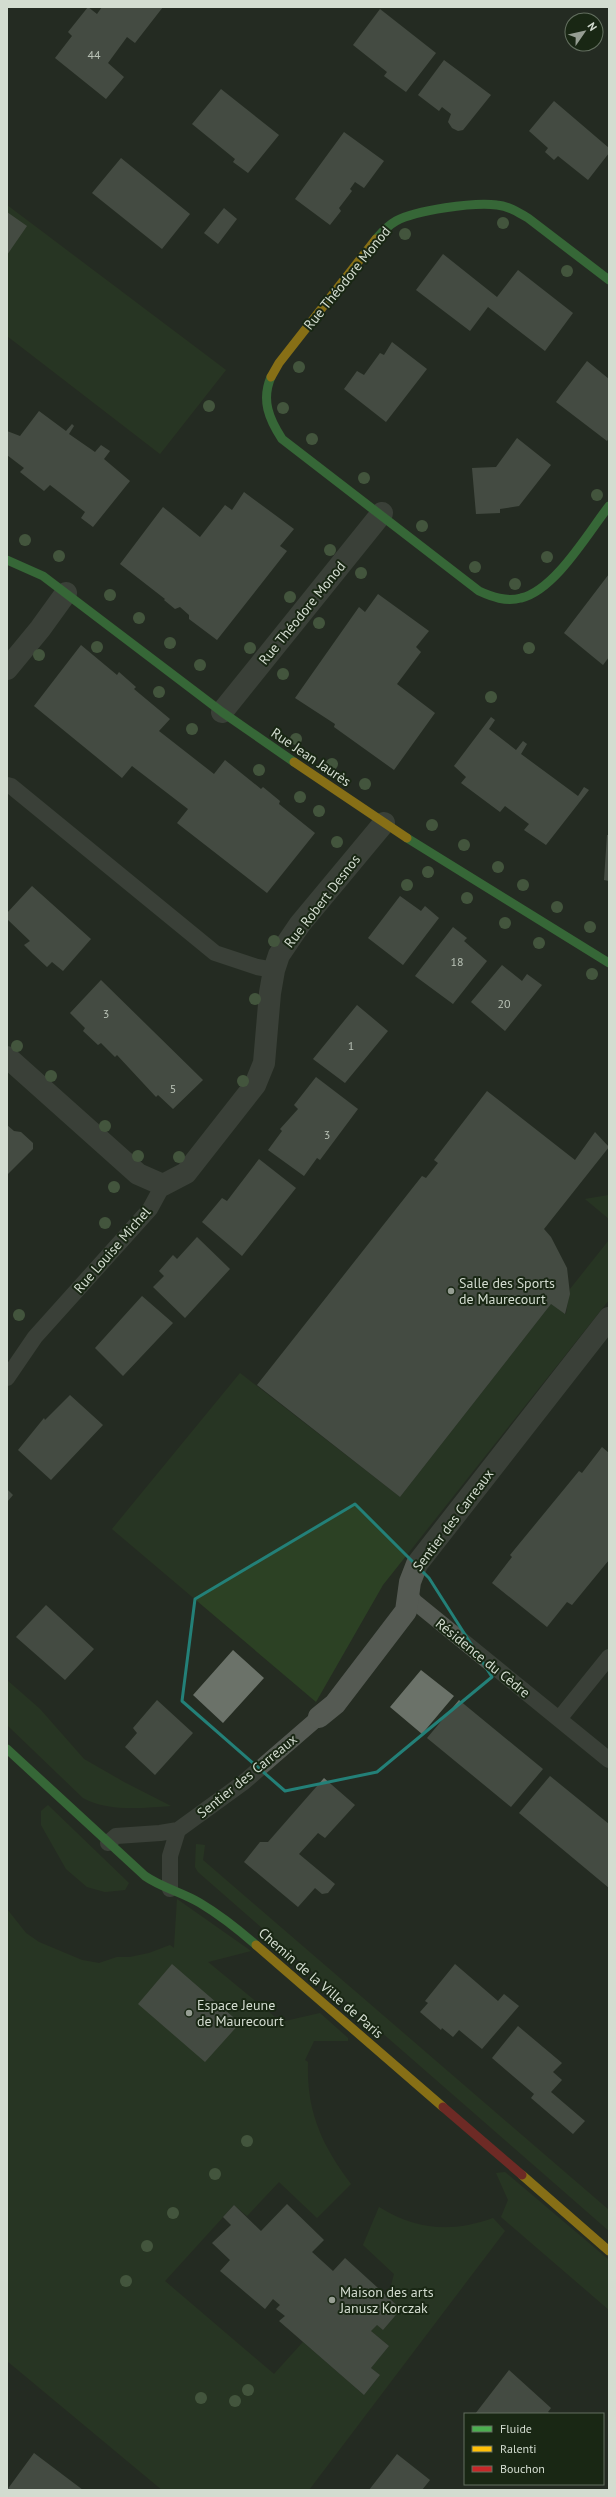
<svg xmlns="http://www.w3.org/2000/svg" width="616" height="2497" font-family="'PT Sans',sans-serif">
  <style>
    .green { fill: #2c4124 }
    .building { fill: #6b7269 }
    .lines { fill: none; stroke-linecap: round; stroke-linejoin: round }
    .lane { stroke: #555a53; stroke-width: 16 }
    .street { stroke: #555a53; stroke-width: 22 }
    .fast { stroke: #4caf50; stroke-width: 9 }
    .slow { stroke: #ffc107; stroke-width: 9 }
    .jam { stroke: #c62828; stroke-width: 9 }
    .tree { fill: #69885d }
    .marked { fill: none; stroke: #238078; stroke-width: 3; stroke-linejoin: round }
    .poi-dot { fill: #969e93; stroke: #192714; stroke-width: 1.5 }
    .labels { text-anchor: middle; stroke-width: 4; stroke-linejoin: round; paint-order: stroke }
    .number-label { font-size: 12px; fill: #b9c2b6 }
    .street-label { font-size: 14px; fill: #d3dcd0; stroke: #192714 }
    .poi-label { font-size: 14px; fill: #d3dcd0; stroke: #192714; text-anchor: start }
  </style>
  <rect width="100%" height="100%" fill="#252c22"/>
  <!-- green -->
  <path class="green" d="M7 205 226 370 160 454 7 336Z
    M609 1195V1219L585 1199Z
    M609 1240V1300L383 1585 316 1702 112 1529 240 1373 400 1497 551 1304 566 1314 570 1289Z
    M7 1680 40 1709 84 1759 124 1782 171 1806C142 1808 109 1812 83 1798L7 1725Z
    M48 1805 129 1883 125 1890 105 1892 87 1887 66 1869 41 1825V1811Z
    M196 1844 205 1845 203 1860 609 2210V2231L198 1872 195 1867Z
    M177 1899 251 1951 208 1962 281 2022 320 2013 348 2038V2041H314L305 2060 308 2062C306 2111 322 2146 351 2184L317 2218 279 2182 247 2216 234 2205 165 2281 274 2374 303 2342 364 2395 380 2375 371 2368 389 2346 371 2331 377 2325 383 2330 401 2309 388 2297 394 2274 363 2245 379 2207C416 2230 452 2233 493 2218L505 2231 309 2490H162L7 2361V1909L26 1933 39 1942 82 1960 99 1963 117 1957H130L149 1953 170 1945 174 1948Z
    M505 2172 609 2260V2310L501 2217 508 2200 496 2173Z"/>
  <!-- building -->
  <path class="building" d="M88 7 97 14 102 7H163L135 43 127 37 108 63 124 77 106 99 55 58 72 36 68 32Z
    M380 9 436 53 406 92 384 76 387 72 353 45Z
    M444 60 491 95 463 130 458 131 452 128 448 122 451 114 442 107 439 111 418 95Z
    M221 89 279 135 248 173 233 162 235 159 192 124Z
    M554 101 609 148V153L588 180 558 156 554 160 545 152 548 148 529 131Z
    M344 132 384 161 364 188 355 182 350 189 352 191 339 208 341 211 330 225 295 199Z
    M121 158 190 214 162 249 92 193Z
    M224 208 237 219 218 244 204 233Z
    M7 212 27 226 7 255Z
    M443 254 497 297 518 270 573 313 545 351 488 307 470 331 416 290Z
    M392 342 427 369 386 422 344 389 357 371 364 375 380 353 384 355Z
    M587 361 609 379V438L607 441 556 402Z
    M39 411 66 431 72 424 74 426 69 434 95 452 101 445 110 451 104 459 130 481 93 527 81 518 85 512 50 485 44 491 20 472 24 468 7 455V431L20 436Z
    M517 438 551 465 519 506 500 509V513L476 514 472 468 496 467Z
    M244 492 294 529 280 546 287 551 217 640 189 619V615L180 607 175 609 164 600 165 599 120 564 163 507 200 537 225 505 232 510Z
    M609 574V657L603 665 564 633Z
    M378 594 429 631 416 647 421 652 397 684 435 713 394 770 334 727 335 724 295 698 359 607 365 612Z
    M81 645 117 675 119 672 136 687 134 689 170 719 159 731 214 774 225 760 261 789 263 787 280 801 279 804 315 833 267 893 177 823 188 809 132 766 122 778 34 706Z
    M491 717 495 720 489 729 516 750 523 741 527 744 521 754 578 796 584 787 589 790 546 845 524 830 529 824 505 806 500 812 461 783 466 777 454 766Z
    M607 835H609V881L604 880Z
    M32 886 91 939 63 971 52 962 47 967 33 954 24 945 30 941 7 919V913Z
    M400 896 421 911 425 906 439 918 403 965 368 938Z
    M453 927 467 938 464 941 487 961 453 1004 415 976Z
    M502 965 522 981 527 974 542 985 505 1031 471 1002Z
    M101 980 203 1080 173 1109 158 1095 156 1097 117 1055 115 1057 101 1043 98 1045 83 1031 85 1028 70 1013Z
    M357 1005 388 1031 345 1083 313 1059Z
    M316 1077 358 1109 320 1160 317 1158 304 1176 268 1150 282 1131 280 1129 298 1109 294 1105Z
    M487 1091 575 1160 595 1132 609 1147 544 1229 551 1237 567 1268 570 1294 565 1314 551 1304 400 1497 257 1385 422 1176 426 1178 438 1163 434 1160Z
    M7 1125 14 1131 21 1132 33 1143V1149L7 1175Z
    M259 1159 296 1188 242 1256 202 1222 222 1198 227 1201Z
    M197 1237 230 1269 185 1318 153 1287 164 1276 159 1271 173 1255 177 1259Z
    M142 1296 173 1323 123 1376 95 1348Z
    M70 1395 103 1425 51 1480 18 1450 44 1418 45 1420Z
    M602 1447 609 1453V1560L572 1605 567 1602 547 1627 492 1583 512 1557 510 1555 579 1471 582 1473Z
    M7 1489 13 1495 7 1502Z
    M46 1605 94 1649 65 1680 16 1637Z
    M233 1650 264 1678 223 1723 193 1695Z
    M421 1670 454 1696 422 1734 390 1707Z
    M157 1700 193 1733 155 1775 125 1747 137 1733 133 1728Z
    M459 1700 543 1769 511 1807 427 1738Z
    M550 1776 609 1824V1888L519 1813Z
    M324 1778 355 1805 325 1838 318 1833 299 1854 335 1884 328 1893 322 1894 315 1888 298 1907 244 1862 260 1842H268Z
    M172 1964 240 2023 205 2062 138 2004Z
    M455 1964 498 2001 504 1994 519 2006 482 2049 459 2030 453 2037 442 2028 441 2030 420 2012 428 2003 425 2001Z
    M518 2026 562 2063 553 2072 562 2080 551 2092 585 2121 573 2134 531 2098 534 2094 492 2058Z
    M287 2204 324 2240 312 2252 333 2271 345 2258 401 2309 383 2330 377 2325 371 2331 389 2346 371 2368 380 2375 364 2395 279 2321 285 2316 276 2309 280 2305 273 2299 265 2309 220 2271 230 2260 212 2243 231 2225 223 2217 234 2205 261 2231Z
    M509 2370 551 2408 548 2412 551 2414H475Z
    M34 2453 83 2490H7Z
    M397 2454 430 2480 422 2490H369Z"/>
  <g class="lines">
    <!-- lane -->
    <path class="lane" d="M7 785 11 786 215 953 257 967 274 970
      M7 1378 35 1337 150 1209 163 1185
      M409 1594 415 1602 609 1760
      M559 1719 609 1657
      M178 1830 244 1782 319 1717
      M108 1843 116 1836 160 1833 178 1830 170 1856V1889"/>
    <!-- street -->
    <path class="street" d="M7 669 40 629 66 593
      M222 712 382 513
      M7 1057 138 1174 163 1185 186 1173 255 1085 264 1063 270 993 274 970 279 955 300 924 384 823
      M319 1717 335 1704 406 1611 410 1582 417 1564 609 1318"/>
    <!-- fast -->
    <path class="fast" d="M376 239C382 232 387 226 396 221 416 210 474 202 497 205 508 206 518 212 528 218L609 280
      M271 377C261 400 269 419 282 439L479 591C492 597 506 602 521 598 555 590 588 533 609 506
      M7 560 43 576 222 712 294 762
      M407 838 609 963
      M7 1749 145 1876C162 1888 182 1892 200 1903 220 1915 239 1930 256 1945"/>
    <!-- slow -->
    <path class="slow" d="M271 377 279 363 376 239
      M294 762 407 838
      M256 1945 443 2107
      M522 2175 609 2251"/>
    <!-- jam -->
    <path class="jam" d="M443 2107 522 2175"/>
  </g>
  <!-- trees -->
  <g class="tree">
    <circle cx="503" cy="223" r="6"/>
    <circle cx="405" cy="234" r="6"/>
    <circle cx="567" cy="271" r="6"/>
    <circle cx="299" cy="367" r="6"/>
    <circle cx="209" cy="406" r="6"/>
    <circle cx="283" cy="408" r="6"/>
    <circle cx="312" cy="439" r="6"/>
    <circle cx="364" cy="478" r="6"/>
    <circle cx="597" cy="495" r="6"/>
    <circle cx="422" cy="526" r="6"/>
    <circle cx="25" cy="540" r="6"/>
    <circle cx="330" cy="550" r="6"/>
    <circle cx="59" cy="556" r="6"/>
    <circle cx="547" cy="557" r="6"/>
    <circle cx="475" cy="567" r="6"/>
    <circle cx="361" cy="573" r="6"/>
    <circle cx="515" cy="584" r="6"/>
    <circle cx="110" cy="595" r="6"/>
    <circle cx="290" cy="597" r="6"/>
    <circle cx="139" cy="618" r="6"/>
    <circle cx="319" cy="623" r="6"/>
    <circle cx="170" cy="643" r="6"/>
    <circle cx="97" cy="647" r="6"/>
    <circle cx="250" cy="648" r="6"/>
    <circle cx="529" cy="648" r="6"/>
    <circle cx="39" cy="655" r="6"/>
    <circle cx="200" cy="665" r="6"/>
    <circle cx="283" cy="674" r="6"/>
    <circle cx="159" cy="692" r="6"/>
    <circle cx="491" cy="697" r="6"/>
    <circle cx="192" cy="729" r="6"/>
    <circle cx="296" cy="739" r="6"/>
    <circle cx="332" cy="764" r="6"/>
    <circle cx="259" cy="770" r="6"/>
    <circle cx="365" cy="784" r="6"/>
    <circle cx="300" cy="797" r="6"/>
    <circle cx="319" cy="811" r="6"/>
    <circle cx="432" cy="825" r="6"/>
    <circle cx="337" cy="842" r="6"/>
    <circle cx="464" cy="845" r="6"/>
    <circle cx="498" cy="867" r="6"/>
    <circle cx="428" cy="872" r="6"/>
    <circle cx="407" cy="885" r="6"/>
    <circle cx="523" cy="885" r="6"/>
    <circle cx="467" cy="898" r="6"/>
    <circle cx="557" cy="907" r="6"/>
    <circle cx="505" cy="923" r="6"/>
    <circle cx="590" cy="927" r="6"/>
    <circle cx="274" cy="941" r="6"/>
    <circle cx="539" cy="943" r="6"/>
    <circle cx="592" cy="974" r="6"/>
    <circle cx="255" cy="999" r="6"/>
    <circle cx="17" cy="1046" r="6"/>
    <circle cx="51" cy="1076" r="6"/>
    <circle cx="243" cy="1081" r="6"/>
    <circle cx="105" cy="1126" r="6"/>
    <circle cx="138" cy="1156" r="6"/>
    <circle cx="179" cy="1157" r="6"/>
    <circle cx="114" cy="1187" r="6"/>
    <circle cx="105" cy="1223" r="6"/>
    <circle cx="19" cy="1315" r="6"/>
    <circle cx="247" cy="2141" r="6"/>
    <circle cx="215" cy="2174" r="6"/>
    <circle cx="173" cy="2213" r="6"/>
    <circle cx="147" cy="2246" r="6"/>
    <circle cx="126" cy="2281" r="6"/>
    <circle cx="248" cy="2390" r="6"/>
    <circle cx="201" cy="2398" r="6"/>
    <circle cx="235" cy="2401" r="6"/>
  </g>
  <!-- marked area -->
  <path d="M0 0H616V2497H0ZM355 1504 429 1578 492 1677 377 1772 285 1791 182 1701 195 1599Z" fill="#252c22" fill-opacity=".55" fill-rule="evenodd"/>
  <path class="marked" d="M355 1504 429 1578 492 1677 377 1772 285 1791 182 1701 195 1599Z"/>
  <!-- markers -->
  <g class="poi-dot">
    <circle cx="451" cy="1291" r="4"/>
    <circle cx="189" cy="2013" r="4"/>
    <circle cx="332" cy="2300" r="4"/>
  </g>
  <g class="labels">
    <!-- number labels -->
    <g class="number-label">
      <text x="94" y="59">44</text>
      <text x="457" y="966">18</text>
      <text x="504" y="1008">20</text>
      <text x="106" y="1018">3</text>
      <text x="351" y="1050">1</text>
      <text x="173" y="1093">5</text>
      <text x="327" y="1139">3</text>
    </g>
    <!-- street labels -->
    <g class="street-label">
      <text transform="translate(347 278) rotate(-51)" y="5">Rue Théodore Monod</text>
      <text transform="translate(302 613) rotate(-51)" y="5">Rue Théodore Monod</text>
      <text transform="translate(311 757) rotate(34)" y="5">Rue Jean Jaurès</text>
      <text transform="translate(322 901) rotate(-52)" y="5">Rue Robert Desnos</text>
      <text transform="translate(112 1250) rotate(-49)" y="5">Rue Louise Michel</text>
      <text transform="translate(453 1520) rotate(-53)" y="5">Sentier des Carreaux</text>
      <text transform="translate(483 1658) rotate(39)" y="5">Résidence du Cèdre</text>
      <text transform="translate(247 1776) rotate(-39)" y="5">Sentier des Carreaux</text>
      <text transform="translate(321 1983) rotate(41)" y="5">Chemin de la Ville de Paris</text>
    </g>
    <!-- poi labels -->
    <g class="poi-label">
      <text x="459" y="1288">Salle des Sports<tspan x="459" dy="16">de Maurecourt</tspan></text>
      <text x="197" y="2010">Espace Jeune<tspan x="197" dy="16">de Maurecourt</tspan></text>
      <text x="340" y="2297">Maison des arts<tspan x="340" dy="16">Janusz Korczak</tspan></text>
    </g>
  </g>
  <!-- border -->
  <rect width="616" height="2497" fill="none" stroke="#d3dcd0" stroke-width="16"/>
  <!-- legend -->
  <rect x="464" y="2413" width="140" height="72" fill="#192714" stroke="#636f5f"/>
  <rect x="472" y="2426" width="20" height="6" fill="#4caf50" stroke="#636f5f"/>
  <text x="500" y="2433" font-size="12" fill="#d3dcd0">Fluide</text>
  <rect x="472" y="2446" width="20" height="6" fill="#ffc107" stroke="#636f5f"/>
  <text x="500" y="2453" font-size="12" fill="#d3dcd0">Ralenti</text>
  <rect x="472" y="2466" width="20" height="6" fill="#c62828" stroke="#636f5f"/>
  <text x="500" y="2473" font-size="12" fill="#d3dcd0">Bouchon</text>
  <!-- north arrow -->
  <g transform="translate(584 32) rotate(56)"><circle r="19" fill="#192714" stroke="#636f5f"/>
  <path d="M0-3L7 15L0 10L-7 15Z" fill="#969e93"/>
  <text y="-6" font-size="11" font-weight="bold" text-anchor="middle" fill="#d3dcd0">N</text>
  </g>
</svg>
